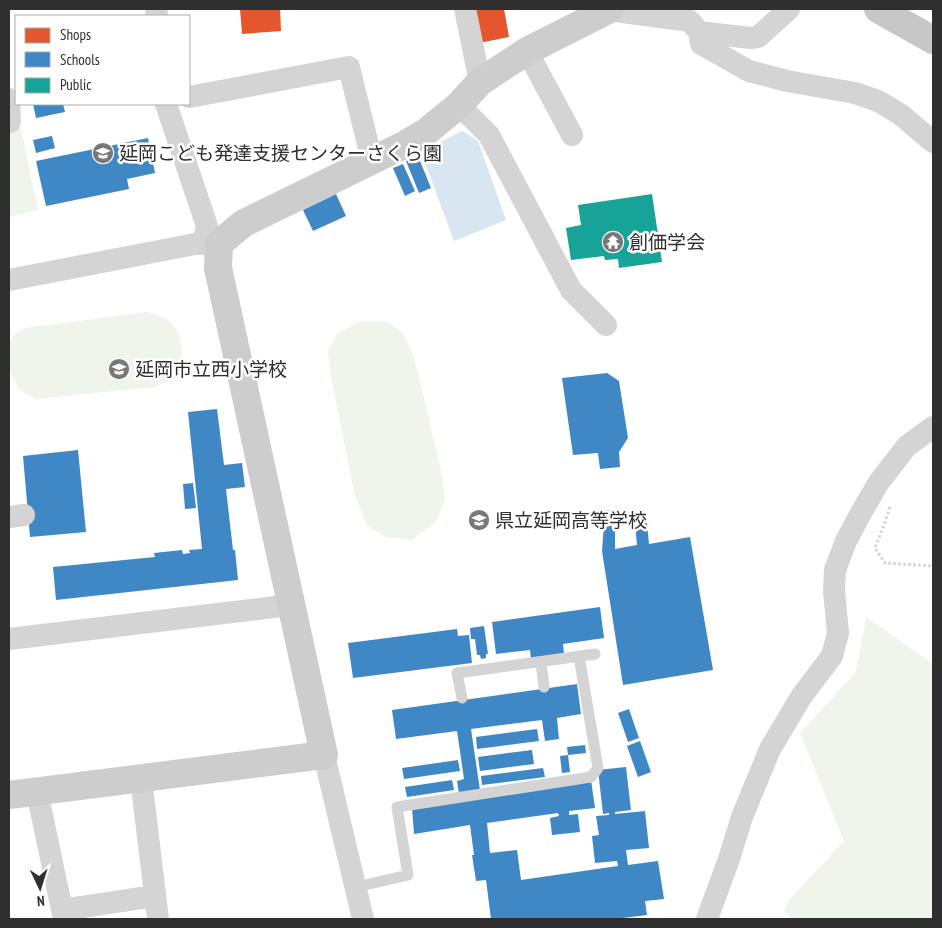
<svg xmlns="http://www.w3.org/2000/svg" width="942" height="928" font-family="'PT Sans Narrow','Noto Sans JP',sans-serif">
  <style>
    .green { fill: #f0f5ec }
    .water { fill: #d8e6f2 }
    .shops { fill: #e4572e }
    .schools { fill: #3f88c5; fill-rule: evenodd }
    .public { fill: #17a398 }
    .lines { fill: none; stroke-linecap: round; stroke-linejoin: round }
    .path { stroke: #d4d4d4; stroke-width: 3; stroke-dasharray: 2.5 2.5; stroke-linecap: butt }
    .lane { stroke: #d4d4d4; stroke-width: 11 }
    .street { stroke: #d4d4d4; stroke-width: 22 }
    .secondary { stroke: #cdcdcd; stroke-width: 28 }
    .primary { stroke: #c7c7c7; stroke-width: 28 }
    .labels { text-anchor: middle; stroke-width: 5; stroke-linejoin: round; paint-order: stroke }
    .poi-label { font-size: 19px; fill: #2f2f2f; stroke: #fff; text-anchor: start }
  </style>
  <rect width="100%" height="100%" fill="#fff"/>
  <!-- green -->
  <path class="green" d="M21 128 38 210 9 217V130Z
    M147 312C156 314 164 316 171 323 185 337 186 363 172 377 168 382 161 384 155 387L37 399C31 396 24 394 20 389 8 376 3 348 15 334 18 331 22 330 25 328Z
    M359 321H385L402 332 414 356 441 471 445 499 436 522 412 540 385 537 367 526 355 496 331 377 328 350 338 333Z
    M866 617 933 664V919H791L784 911 789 900 844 841 800 733 856 672Z"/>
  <!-- water -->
  <path class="water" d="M462 131 478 141 506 220 454 241 421 152Z"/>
  <!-- shops -->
  <path class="shops" d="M240 9H280L281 31 242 34Z
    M473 9H504L509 37 479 43Z"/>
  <!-- schools -->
  <path class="schools" d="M33 104H63L65 112 36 118Z
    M52 136 55 148 36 153 33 140Z
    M148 138 155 173 127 179 129 189 46 206 36 161Z
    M418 156 431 188 419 193 406 161Z
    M403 164 415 191 405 196 393 168Z
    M336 194 346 216 313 231 303 210Z
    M607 373 619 381 628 438 619 452 620 467 600 469 598 453 573 455 562 378Z
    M217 409 224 465 242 463 245 487 226 489 233 550H235L238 580 56 600 53 567 155 557 154 553 182 550 183 554 190 553 189 550 202 549 188 412Z
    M78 450 86 532 30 537 23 456Z
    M193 483 196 508 185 509 183 484Z
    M605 510 646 514 649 544 690 537 713 670 623 685 602 551ZM615 522 635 524 637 545 615 549Z
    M600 607 604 638 563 644 564 654 531 659 530 650 496 654 492 622Z
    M484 626 488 654H486V658L481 659 480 655H477L475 639H471L470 628Z
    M457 629 458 636 469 635 472 663 353 678 348 643Z
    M577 684 581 714 557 718 559 739 545 741 542 720 471 729 481 797 591 780 595 808 569 811V815L578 814 580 832 552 835 550 818 559 816 558 813 487 823 490 853 517 850 521 880 618 866 617 861 595 863 592 836 599 835 596 816 609 815V813L603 814 598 770 626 767 631 810 615 812V814L645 811 649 848 626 850 628 865 658 861 664 899 645 901 647 915 615 919H491L486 880 476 881 472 855H474L470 825 414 834 412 808 460 800 457 781 464 779 457 731 396 739 392 710Z
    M629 709 639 738 628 742 618 713Z
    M537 729 539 741 477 749 476 737Z
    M640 741 651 772 638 777 627 746Z
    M585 745 586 753 568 755 567 747Z
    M532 750 534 764 480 771 478 757Z
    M568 755 570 772 562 773 560 756Z
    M458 760 460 771 404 779 402 768Z
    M543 768 545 777 482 785 481 776Z
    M452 780 454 790 407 797 405 787Z"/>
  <!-- public -->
  <path class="public" d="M652 194 662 262 619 268 618 259 605 260 604 256 571 260 566 228 581 225 578 205Z"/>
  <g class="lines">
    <!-- path -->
    <path class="path" d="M890 507 884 525 875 548 885 563 933 566"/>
    <!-- lane -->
    <path class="lane" d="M541 662 544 687
      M462 698 457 673 595 654
      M356 887 408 875 397 807 591 777 598 768 579 656"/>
    <!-- street -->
    <path class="street" d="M156 9 157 16
      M465 9 480 82
      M608 10 690 21 699 32 701 44 749 71 787 81 855 93 878 101 900 114 933 142
      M699 32 751 38 758 37 789 9
      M527 51 572 135
      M189 97 349 67 372 161
      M9 99 10 122H9
      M166 104 207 226 203 244
      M459 105 489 135 571 290 606 325
      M9 280 195 244H219
      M9 517 24 515
      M9 639 291 605
      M324 755 363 919
      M141 779 158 919
      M37 792 64 919
      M62 910 155 896
      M707 919 729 859 742 817 770 749 801 697 832 656 838 633 834 591 835 570 846 541 862 511 879 482 907 446 933 427"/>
    <!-- secondary -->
    <path class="secondary" d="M9 795 324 755 218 268 219 244 234 231 244 223 404 145 426 132 459 105 480 82 527 51 610 9"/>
    <!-- primary -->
    <path class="primary" d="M878 9 933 40"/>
  </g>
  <!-- icons -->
  <defs>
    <g id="school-disc" transform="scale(1.125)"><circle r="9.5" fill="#787878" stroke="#fff"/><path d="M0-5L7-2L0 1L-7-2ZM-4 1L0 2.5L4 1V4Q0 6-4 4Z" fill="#fff"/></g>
    <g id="temple-disc" transform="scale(1.125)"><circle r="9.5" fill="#787878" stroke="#fff"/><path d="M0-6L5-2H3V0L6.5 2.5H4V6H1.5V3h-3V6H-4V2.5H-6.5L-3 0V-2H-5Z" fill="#fff"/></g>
  </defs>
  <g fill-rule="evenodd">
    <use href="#school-disc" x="103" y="153"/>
    <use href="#temple-disc" x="613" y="242"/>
    <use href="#school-disc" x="119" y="369"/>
    <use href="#school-disc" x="479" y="520"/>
  </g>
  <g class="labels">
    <!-- poi labels -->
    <g class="poi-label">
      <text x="119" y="160">延岡こども発達支援センターさくら園</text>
      <text x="629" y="249">創価学会</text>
      <text x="135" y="376">延岡市立西小学校</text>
      <text x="495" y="527">県立延岡高等学校</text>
    </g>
  </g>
  <!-- border -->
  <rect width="942" height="928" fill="none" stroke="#2f2f2f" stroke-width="20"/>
  <!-- legend -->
  <rect x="15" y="15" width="175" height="90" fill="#ffffff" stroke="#acacac"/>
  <rect x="25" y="28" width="25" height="15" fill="#e4572e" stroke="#acacac"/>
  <text x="60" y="40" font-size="15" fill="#2f2f2f">Shops</text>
  <rect x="25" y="52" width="25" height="15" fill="#3f88c5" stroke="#acacac"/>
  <text x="60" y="65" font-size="15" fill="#2f2f2f">Schools</text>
  <rect x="25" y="78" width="25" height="15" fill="#17a398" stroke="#acacac"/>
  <text x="60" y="90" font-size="15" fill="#2f2f2f">Public</text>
  <!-- north arrow -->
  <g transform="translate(40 888) rotate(176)" stroke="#ffffff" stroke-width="4" paint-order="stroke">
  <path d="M0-4L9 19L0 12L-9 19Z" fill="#2f2f2f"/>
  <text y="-8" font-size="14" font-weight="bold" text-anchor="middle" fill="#2f2f2f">N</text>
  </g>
</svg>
